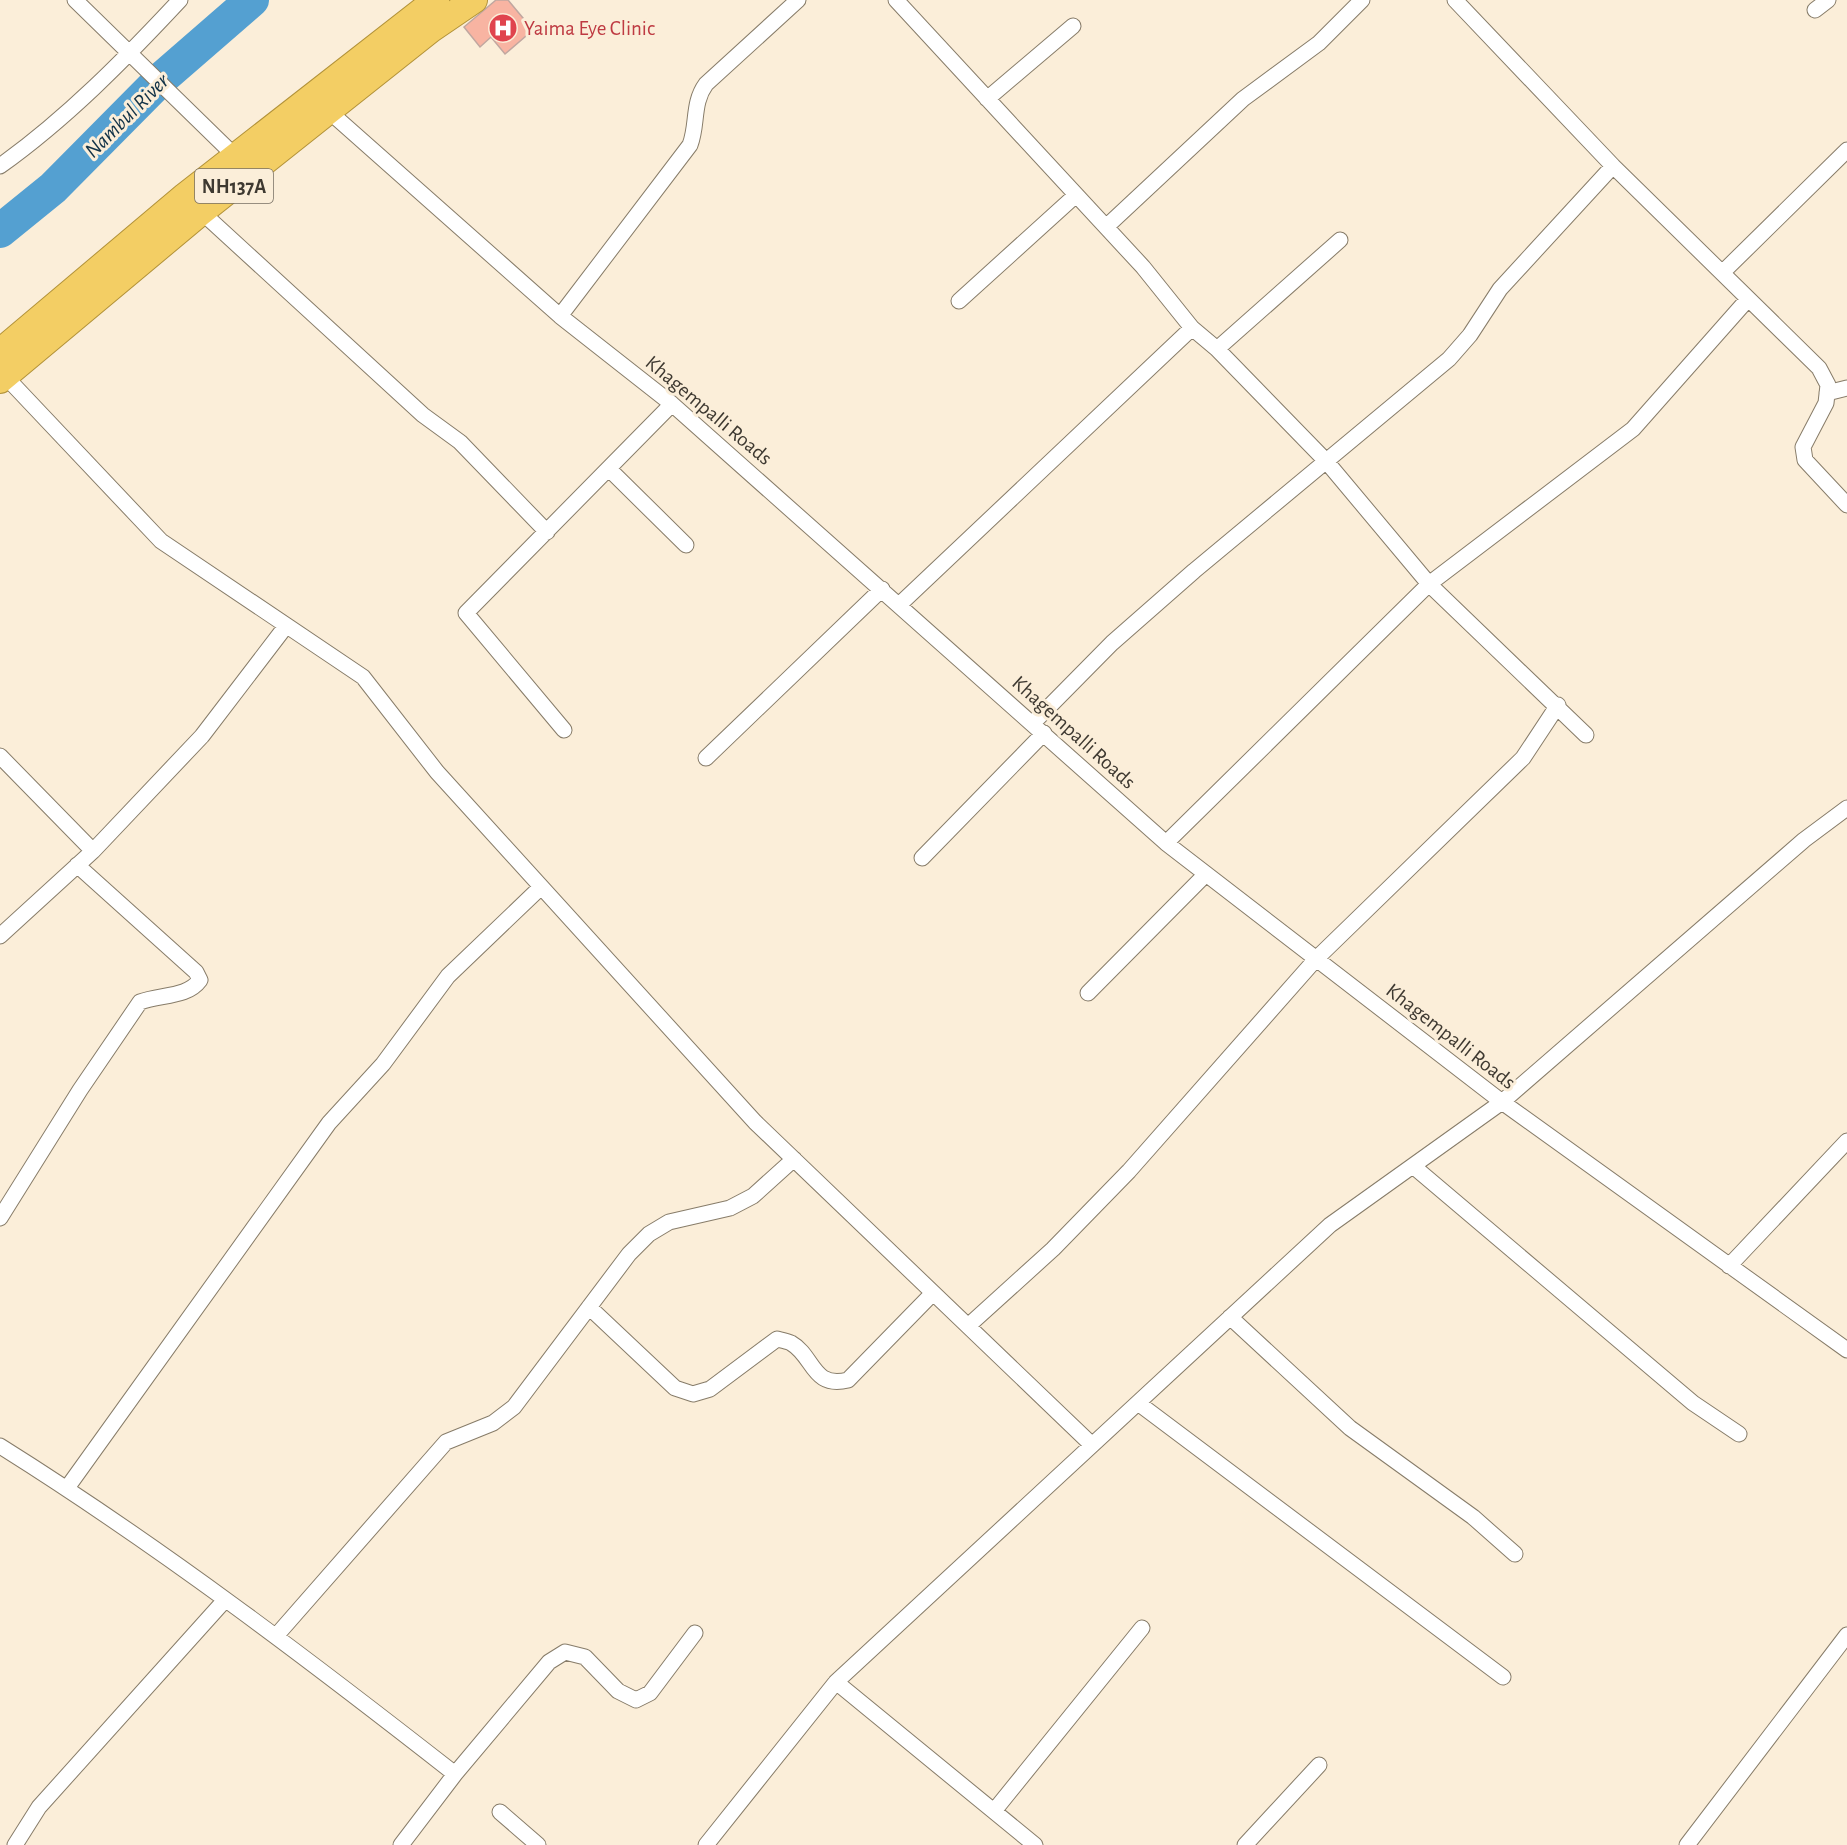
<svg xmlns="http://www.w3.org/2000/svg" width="1847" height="1845" font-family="'Alegreya Sans',sans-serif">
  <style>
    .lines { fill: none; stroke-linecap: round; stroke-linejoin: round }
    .river { stroke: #54a0d1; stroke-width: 34 }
    .building { fill: #f8b4a2; stroke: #c0a7a0; stroke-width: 1.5 }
    .minor-casing { stroke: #877c69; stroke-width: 17 }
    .trunk-casing { stroke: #b29239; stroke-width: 28 }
    .minor { stroke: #fff; stroke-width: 15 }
    .trunk { stroke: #f3ce64; stroke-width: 26 }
    .labels { text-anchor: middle; stroke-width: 6; stroke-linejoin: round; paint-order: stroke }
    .shield { fill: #fbeed9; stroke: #776f63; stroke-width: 1.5 }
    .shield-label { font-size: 20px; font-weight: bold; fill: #3e3931 }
    .health-label { font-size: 21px; fill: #be3a42; stroke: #fbeed9; text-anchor: start }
    .street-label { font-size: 21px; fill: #3e3931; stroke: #fbeed9 }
    .water-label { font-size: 22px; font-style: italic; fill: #113247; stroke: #fbeed9 }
  </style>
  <rect width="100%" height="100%" fill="#fbeed9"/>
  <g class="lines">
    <!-- river -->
    <path class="river" d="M0 231 53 188 161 79 252 0"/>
  </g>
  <!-- building -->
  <path class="building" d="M496 0H508L533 30 505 54 491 37 480 47 464 27Z"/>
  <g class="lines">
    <!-- minor casing -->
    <g class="minor-casing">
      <path id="minor" d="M75 0 240 161
        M896 0 1143 267 1192 328 1217 349 1326 461 1429 584 1586 735
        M1455 0 1613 166 1819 368 1828 385 1826 403 1803 447 1805 460 1847 505
        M1815 10 1828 0
        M987 99 1073 26
        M323 106 560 316 672 404 1166 843 1502 1102 1847 1350
        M0 166C66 119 125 59 180 0
        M195 206 423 415 460 442 547 532
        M1106 227 1243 99 1319 43 1362 0
        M1723 272 1847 150
        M959 301 1076 195
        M560 316 690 145C698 124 692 103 706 84L798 0
        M1217 349 1340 240
        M5 376 161 541 363 677 437 772 755 1122 1092 1445
        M1827 393 1847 388
        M609 469 686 545
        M899 605 1192 328
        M1033 723 1112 643 1194 571 1449 359 1470 335 1500 289 1613 166
        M564 730 466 613 672 404
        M0 756 93 851
        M706 758 882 589
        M1166 843 1429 584 1633 429 1748 299
        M922 858 1044 733
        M0 936 93 851 202 736 286 626
        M1088 993 1206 874
        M1413 1166 1693 1403 1739 1434
        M0 1218 80 1090 140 1002C160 994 187 998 200 980L196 972 77 865
        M1729 1266 1847 1141
        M589 1307 675 1388 693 1394 710 1389 777 1339C781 1340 787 1341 791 1343 814 1356 812 1389 848 1380L933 1293
        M1230 1317 1350 1428 1473 1517 1515 1554
        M968 1326 1053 1249 1129 1171 1316 959 1523 758 1558 705
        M1138 1403 1503 1677
        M0 1446C158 1545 308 1659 455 1774
        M67 1488 329 1123 383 1064 448 976 541 887
        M276 1636 446 1442 493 1423 514 1407 629 1254 649 1234 669 1222 730 1208 753 1196 794 1159
        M836 1682 1035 1845
        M994 1811 1142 1628
        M500 1812 538 1845
        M15 1845 39 1807 225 1600
        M401 1845 455 1774 549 1662 565 1652 585 1657 618 1691 636 1700 650 1693 695 1633
        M706 1845 836 1682 1330 1225 1502 1102 1804 840 1847 808
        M1245 1845 1319 1765
        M1687 1845 1847 1635"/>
    </g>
    <!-- trunk casing -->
    <g class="trunk-casing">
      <path id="trunk" d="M0 352 185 196 436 0
        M0 380 201 212 430 30 474 0"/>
    </g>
    <!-- minor -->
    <use href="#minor" class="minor"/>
    <!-- trunk -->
    <use href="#trunk" class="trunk"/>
  </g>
  <!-- icons -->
  <defs>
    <g id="hospital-disc" transform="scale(1.5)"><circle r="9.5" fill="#e0444e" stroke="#fbeed9"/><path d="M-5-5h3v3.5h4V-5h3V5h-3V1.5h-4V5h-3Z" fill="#fff"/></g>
  </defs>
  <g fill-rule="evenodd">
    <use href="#hospital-disc" x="503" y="28"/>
  </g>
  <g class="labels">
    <!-- shield labels -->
    <rect class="shield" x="195" y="169" width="78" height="34" rx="4.5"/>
    <g class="shield-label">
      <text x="234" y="193">NH137A</text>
    </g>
    <!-- health labels -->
    <g class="health-label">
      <text x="524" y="35">Yaima Eye Clinic</text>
    </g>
    <!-- street labels -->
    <g class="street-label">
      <text transform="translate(709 410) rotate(40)" y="7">Khagempalli Roads</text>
      <text transform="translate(1074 732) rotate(42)" y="7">Khagempalli Roads</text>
      <text transform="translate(1451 1036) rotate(38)" y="7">Khagempalli Roads</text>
    </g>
    <!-- water labels -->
    <g class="water-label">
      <text transform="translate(126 115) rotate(-45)" y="8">Nambul River</text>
    </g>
  </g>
</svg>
